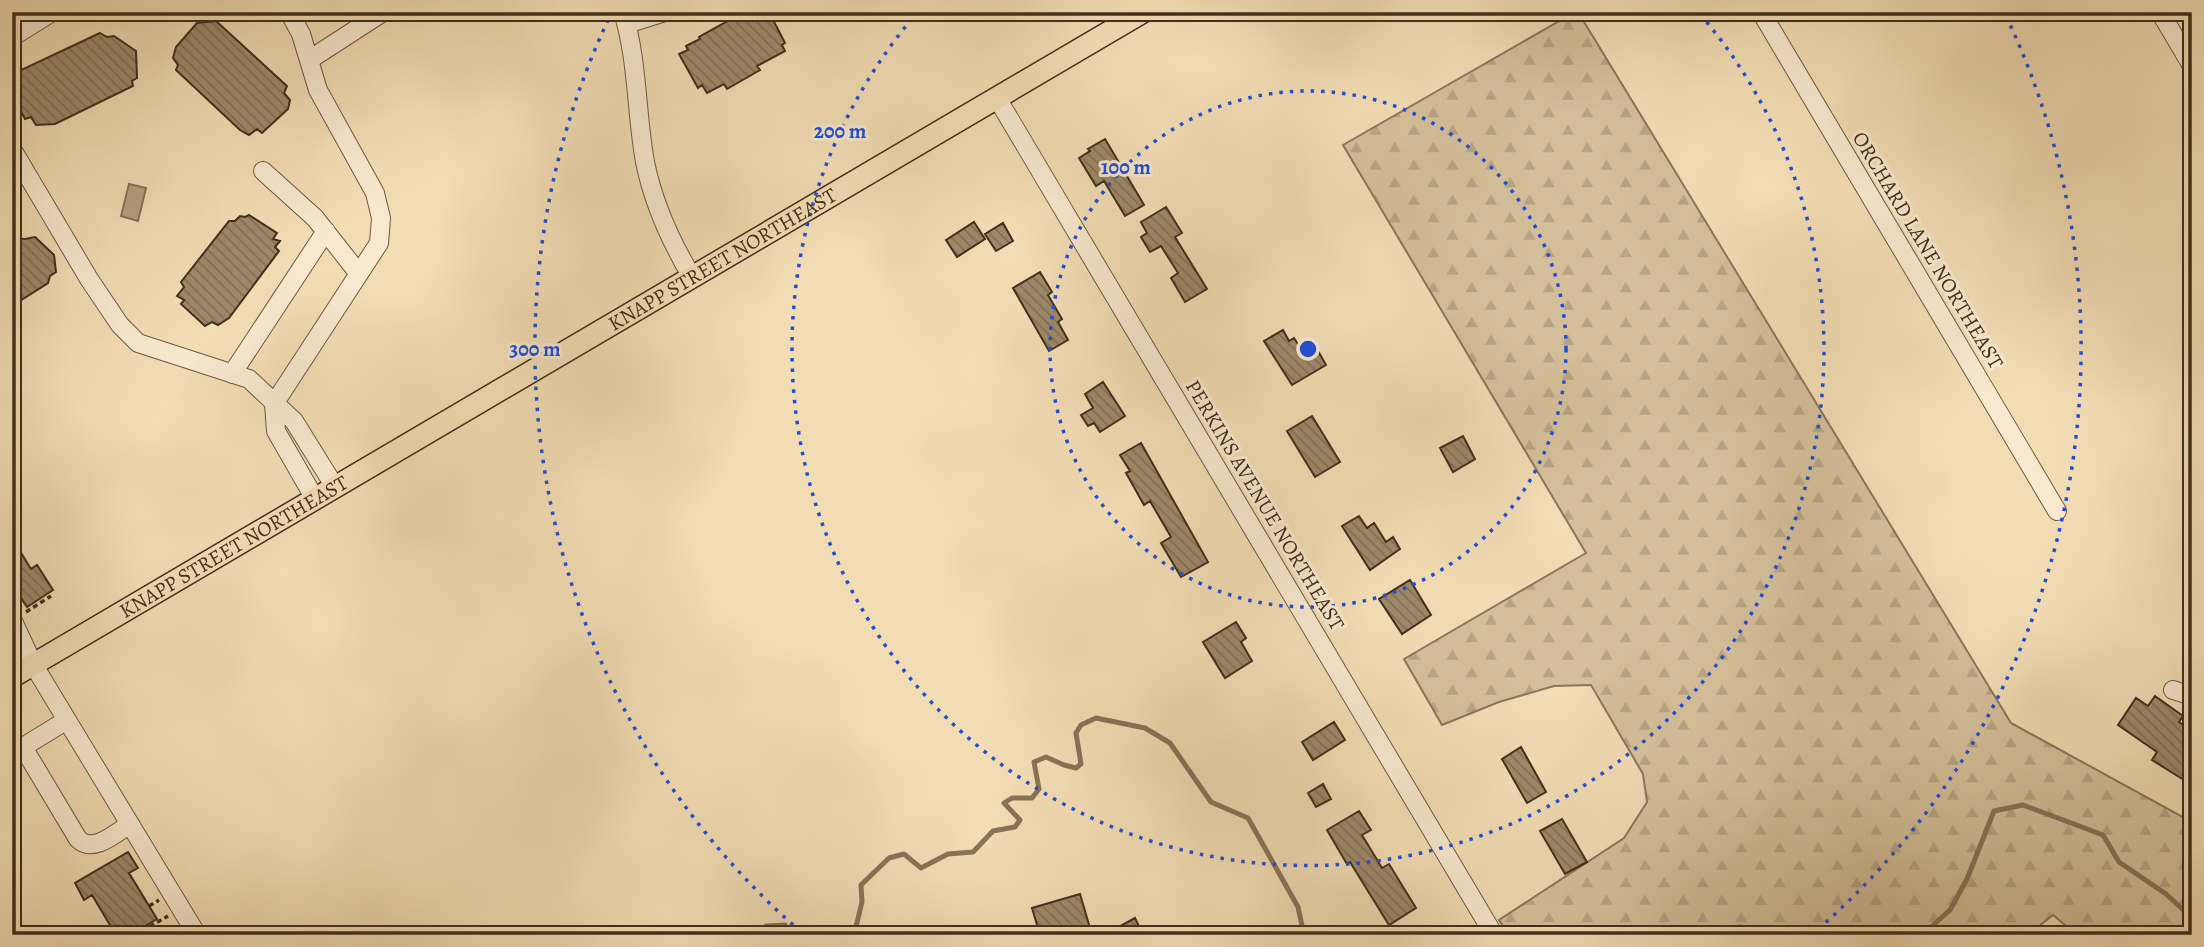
<svg xmlns="http://www.w3.org/2000/svg" width="2204" height="947" font-family="Alegreya,serif">
  <style>
    .forest { fill: url(#forest-firs); stroke: #8a775a; stroke-width: 2 }
    .water { fill: #b6a180; stroke: #877357; stroke-width: 2 }
    .lines { fill: none; stroke-linecap: round; stroke-linejoin: round }
    .stream { stroke: #877357; stroke-width: 5 }
    .building { fill: url(#building-back-hatch); stroke: #412f1a; stroke-width: 2 }
    .minor-casing { stroke: #6d5a40; stroke-width: 20 }
    .major-casing { stroke: #412f1a; stroke-width: 24 }
    .path { stroke: #412f1a; stroke-width: 3.5; stroke-dasharray: 5 3.5; stroke-linecap: butt }
    .minor { stroke: #f7e8ce; stroke-width: 18 }
    .major { stroke: #f2dcb4; stroke-width: 21 }
    .ring { fill: none; stroke: #1d4ed8; stroke-width: 3.5; stroke-dasharray: 3.5 7 }
    .labels { text-anchor: middle; stroke-width: 6; stroke-linejoin: round; paint-order: stroke }
    .street-label { font-size: 21px; fill: #412f1a; stroke: #f7e8ce }
    .centre { fill: #1d4ed8; stroke: #f7e8ce; stroke-width: 3.5 }
    .ring-label { font-size: 21px; text-anchor: middle; font-weight: bold; fill: #1d4ed8; stroke: #f7e8ce; stroke-width: 6; stroke-linejoin: round; paint-order: stroke }
  </style>
  <defs>
    <pattern id="forest-firs" width="22" height="20" patternUnits="userSpaceOnUse" patternTransform="scale(1.75)"><rect width="22" height="20" fill="#d4bf9a"/><path d="M5 1l3.5 6h-7zM16 11l3.5 6h-7z" fill="#b7a484"/></pattern>
    <pattern id="building-back-hatch" width="6" height="6" patternUnits="userSpaceOnUse" patternTransform="scale(1.75)"><rect width="6" height="6" fill="#9d896a"/><path d="M-1 5l2 2M0 0l6 6M5-1l2 2" fill="none" stroke="#827056"/></pattern>
  </defs>
  <rect width="100%" height="100%" fill="#f2dcb4"/>
  <filter id="stains"><feTurbulence type="fractalNoise" baseFrequency=".00286" numOctaves="4"/><feColorMatrix values="0 0 0 0 .2 0 0 0 0 .09 0 0 0 0 .02 0 0 0 .5 -.17"/></filter>
  <radialGradient id="worn" r=".72"><stop offset=".6" stop-color="#630" stop-opacity="0"/><stop offset="1" stop-color="#630" stop-opacity=".3"/></radialGradient>
  <!-- forest -->
  <path class="forest" d="M1575 12H1578L2011 723 2192 822V935H2077L2053 915 2028 935H1509L1499 920 1624 838 1647 802 1643 774 1591 685 1554 686 1499 702 1442 725 1404 659 1586 553 1343 145Z"/>
  <!-- water -->
  <path class="water" d="M129 184 146 188 138 221 121 216Z"/>
  <g class="lines">
    <!-- stream -->
    <path class="stream" d="M761 935 766 926 785 925 792 935
      M854 935 862 902 861 885 889 858 904 854 921 868 948 854 973 852 993 831 1015 827 1020 820 1004 803 1012 798H1032L1039 789 1034 762 1046 757 1064 765 1076 768 1081 764 1076 733 1081 725 1096 718 1145 728 1170 743 1211 802 1248 818 1298 907 1304 935
      M1701 935 1740 927 1776 935
      M1922 935 1950 910 1967 879 1994 811 2023 805 2103 835 2119 862 2166 894 2192 918"/>
  </g>
  <!-- building -->
  <path class="building" d="M744 12H769L785 43 782 45 785 51 757 66 760 70 727 89 724 84 707 93 702 85 698 88 679 54 688 50 686 46 700 39 699 37Z
    M216 21 287 86 284 93 290 100 288 109 262 133 257 129 249 135 240 130 176 70 178 65 173 58 176 47 197 23Z
    M100 33 107 37 114 36 136 51 137 78 132 81 133 86 55 124 36 125 31 117 25 119 12 94V91L17 88 14 82 21 79 19 71Z
    M1105 139 1144 205 1125 216 1104 181 1096 186 1079 158 1090 151 1088 149Z
    M1166 207 1182 233 1175 237 1207 289 1185 302 1171 278 1178 273 1161 246 1150 252 1141 237 1147 233 1141 222Z
    M249 215 277 233 273 239 280 241 275 247 279 251 229 318 218 325 212 322 205 326 181 304 184 300 177 296 184 287 181 282 229 221H235L240 216 245 217Z
    M974 222 985 239 957 257 946 240Z
    M1003 223 1013 241 996 251 985 234Z
    M35 237 54 255 56 272 50 276 48 283 12 306V238L25 239Z
    M1040 272 1052 292 1048 295 1062 319 1058 322 1068 340 1049 351 1013 288Z
    M1283 330 1289 341 1294 338 1305 355 1317 349 1326 365 1292 385 1264 341Z
    M1103 382 1125 416 1100 432 1094 423 1088 426 1081 415 1093 408 1085 394Z
    M1312 416 1340 462 1315 477 1287 431Z
    M1463 436 1475 459 1453 472 1440 448Z
    M1141 443 1208 562 1181 577 1161 543 1171 537 1150 501 1144 505 1126 473 1130 471 1120 455Z
    M1359 516 1367 528 1374 523 1386 542 1393 537 1400 549 1370 570 1342 526Z
    M12 538 31 569 37 565 53 590 27 607 12 584Z
    M1410 580 1431 615 1402 634 1379 599Z
    M1236 622 1246 638 1241 642 1252 661 1225 678 1203 642Z
    M2155 696 2183 716 2179 722 2192 731V785L2152 760 2157 752 2118 725 2136 698 2148 706Z
    M1334 722 1345 740 1313 760 1302 742Z
    M1521 747 1546 792 1527 803 1502 759Z
    M1323 784 1331 799 1316 807 1308 793Z
    M1359 811 1371 830 1362 835 1382 868 1389 864 1416 908 1389 925 1350 862 1347 864 1327 830Z
    M1562 819 1587 862 1565 874 1540 831Z
    M128 852 138 868 129 873 157 919 130 935H116L92 895 84 900 75 883Z
    M1080 894 1092 935H1040L1032 908Z
    M1135 918 1143 935H1104Z"/>
  <g class="lines">
    <!-- minor casing -->
    <g class="minor-casing">
      <path id="minor" d="M623 12C638 61 636 112 645 162 653 202 671 242 692 277
        M1761 12 2057 511
        M2160 12 2192 66
        M627 24 665 12
        M12 37 52 12
        M309 60 383 12
        M997 98 1494 935
        M12 149 89 279 120 325 138 343 249 379 294 421 335 487
        M263 171 315 218 359 274
        M232 374 326 231
        M274 404 379 243 381 218 375 193 318 90 301 34 289 12
        M274 404 276 431 315 499
        M12 619 33 664 197 935
        M2173 690 2192 696
        M67 720 23 747 78 839C93 854 116 833 130 824"/>
    </g>
    <!-- major casing -->
    <g class="major-casing">
      <g id="major">
        <path id="s1" d="M12 677 1143 12"/>
      </g>
    </g>
    <!-- path -->
    <path class="path" d="M26 612 51 596
      M149 906 159 900
      M135 935 168 916"/>
    <!-- minor -->
    <use href="#minor" class="minor"/>
    <!-- major -->
    <use href="#major" class="major"/>
  </g>
  <!-- distance rings -->
  <g class="ring">
    <circle cx="1308" cy="349" r="258"/>
    <path d="M1700 14A516 516 0 1 1 916 14"/>
    <path d="M801 932A773 773 0 0 1 610 16M2006 16A773 773 0 0 1 1815 932"/>
  </g>
  <g class="labels">
    <!-- street labels -->
    <g class="street-label">
      <text transform="translate(1928 250) rotate(59)" y="7">ORCHARD LANE NORTHEAST</text>
      <text dy="7" stroke="none"><textPath href="#s1" startOffset="824">KNAPP STREET NORTHEAST</textPath></text>
      <text transform="translate(1265 505) rotate(59)" y="7">PERKINS AVENUE NORTHEAST</text>
      <text dy="7" stroke="none"><textPath href="#s1" startOffset="257">KNAPP STREET NORTHEAST</textPath></text>
    </g>
  </g>
  <circle cx="1308" cy="349" r="10" class="centre"/>
  <g class="ring-label">
    <text x="840" y="138">200 m</text>
    <text x="1126" y="174">100 m</text>
    <text x="535" y="356">300 m</text>
  </g>
  <!-- margin -->
  <rect width="2204" height="947" fill="none" stroke="#f2dcb4" stroke-width="42"/>
  <rect x="14" y="14" width="2176" height="919" fill="none" stroke="#412f1a" stroke-width="3.5"/>
  <rect x="21" y="21" width="2162" height="905" fill="none" stroke="#412f1a" stroke-width="2"/>
  <rect width="100%" height="100%" filter="url(#stains)"/>
  <rect width="100%" height="100%" fill="url(#worn)"/>
</svg>
